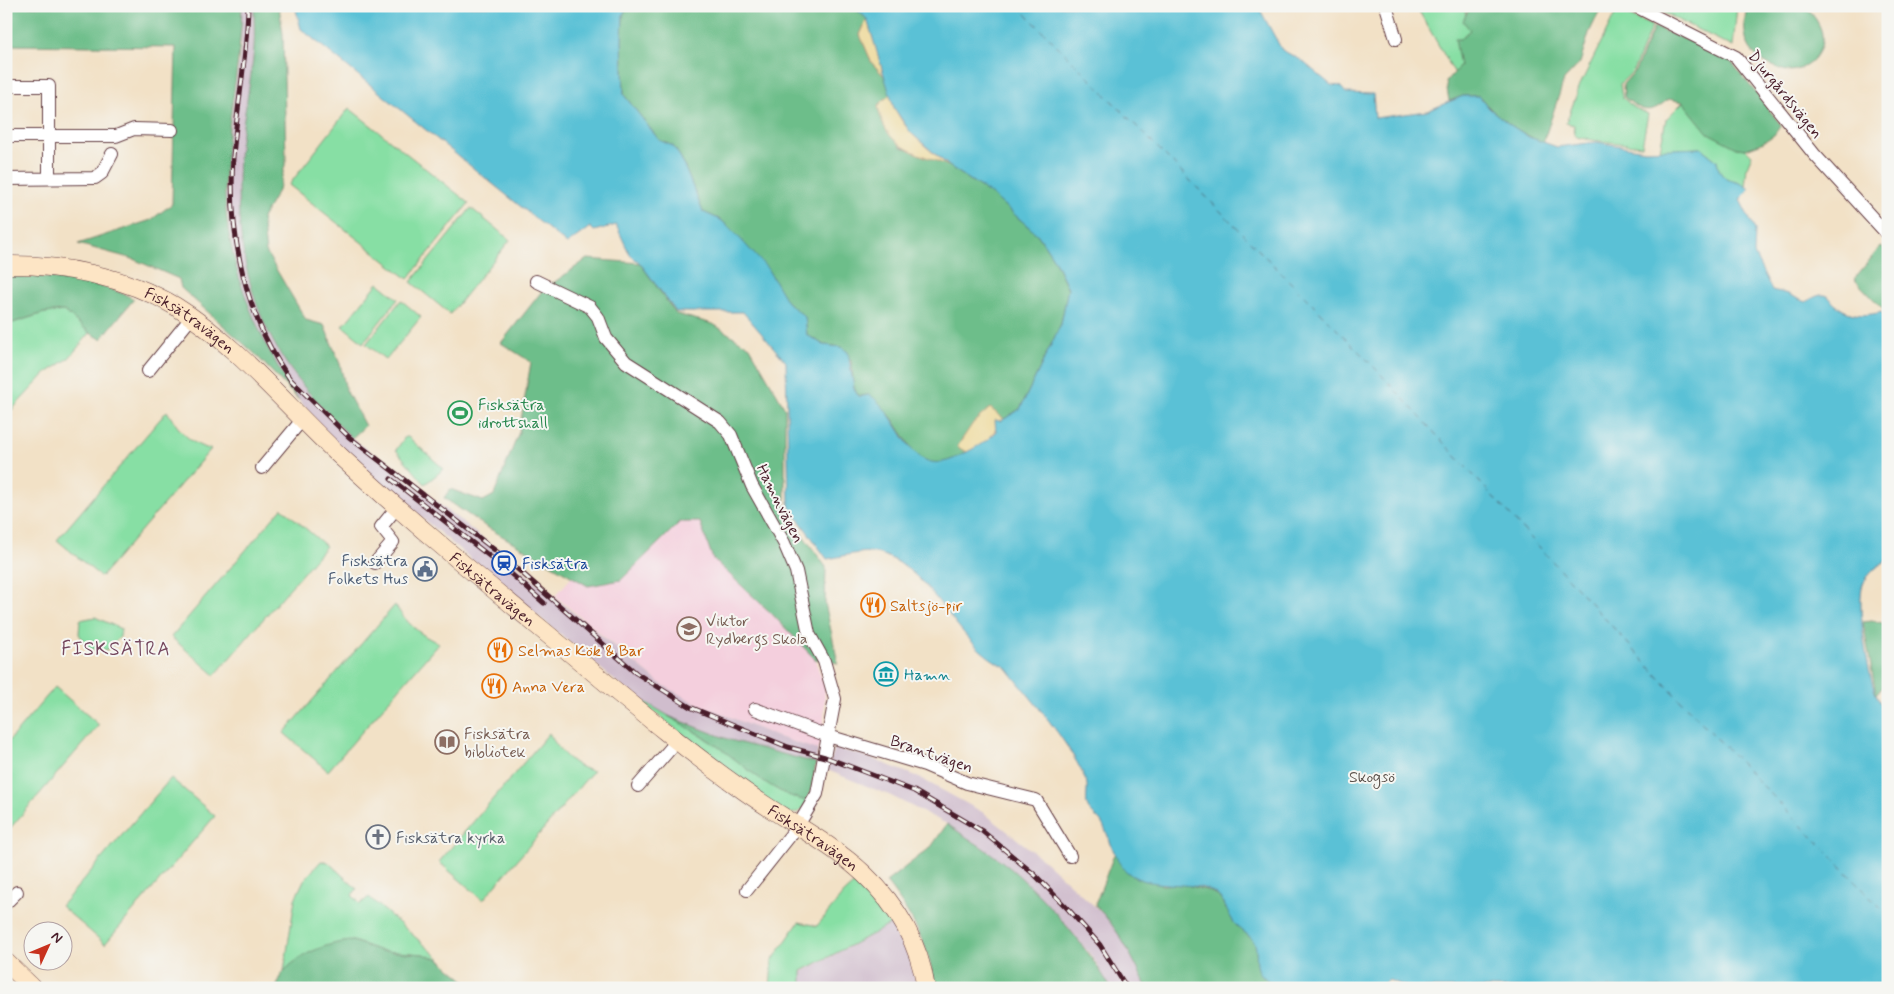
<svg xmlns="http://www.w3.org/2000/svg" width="1894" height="994" font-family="Mynerve,sans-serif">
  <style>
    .built { fill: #f4cfdd }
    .industrial { fill: #d0bdcd }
    .green { fill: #87dfa4; stroke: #687f68 }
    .forest { fill: #6dbe8a; stroke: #5c6e5a }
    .sand { fill: #eeda9e; stroke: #9c7c64 }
    .water { fill: #5ac1d6; stroke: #527080 }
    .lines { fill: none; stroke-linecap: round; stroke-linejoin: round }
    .ferry { stroke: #505867; stroke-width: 1; stroke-dasharray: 6 5; stroke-linecap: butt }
    .street-casing { stroke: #633c42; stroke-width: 14 }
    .secondary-casing { stroke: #633c42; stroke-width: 19 }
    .street { stroke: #fff; stroke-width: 12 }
    .secondary { stroke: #fde5c5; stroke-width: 18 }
    .rail-casing { stroke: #4a1f2b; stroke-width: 5 }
    .rail { stroke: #f6f6f2; stroke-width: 3; stroke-dasharray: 9; stroke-linecap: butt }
    .labels { text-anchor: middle; stroke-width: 4; stroke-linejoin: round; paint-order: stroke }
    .street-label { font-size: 16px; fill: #4a1f2b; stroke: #f6f6f2 }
    .leisure-label { font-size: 16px; fill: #27864d; stroke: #f6f6f2; text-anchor: start }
    .service-label { font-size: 16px; fill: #4e5e75; stroke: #f6f6f2; text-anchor: end }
    .transit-label { font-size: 16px; fill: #164399; stroke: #f6f6f2; text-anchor: start }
    .food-label { font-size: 16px; fill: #c56008; stroke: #f6f6f2; text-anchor: start }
    .education-label { font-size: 16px; fill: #785e54; stroke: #f6f6f2; text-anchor: start }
    .culture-label { font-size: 16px; fill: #0d838f; stroke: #f6f6f2; text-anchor: start }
    .park-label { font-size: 16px; fill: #594f49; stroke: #f6f6f2 }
    .worship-label { font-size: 16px; fill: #5b616d; stroke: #f6f6f2; text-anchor: start }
    .quarter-label { font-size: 19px; letter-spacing: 1px; fill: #75475e; stroke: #f6f6f2 }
  </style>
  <rect width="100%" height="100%" fill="#f6f6f2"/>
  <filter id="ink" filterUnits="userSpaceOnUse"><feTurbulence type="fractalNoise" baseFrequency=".02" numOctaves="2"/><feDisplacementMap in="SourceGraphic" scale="10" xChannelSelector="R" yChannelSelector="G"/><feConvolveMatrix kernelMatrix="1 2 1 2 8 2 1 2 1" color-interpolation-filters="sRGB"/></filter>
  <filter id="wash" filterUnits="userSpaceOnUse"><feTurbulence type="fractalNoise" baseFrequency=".0096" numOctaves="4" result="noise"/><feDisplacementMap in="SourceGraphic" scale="20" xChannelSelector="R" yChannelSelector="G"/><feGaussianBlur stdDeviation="1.12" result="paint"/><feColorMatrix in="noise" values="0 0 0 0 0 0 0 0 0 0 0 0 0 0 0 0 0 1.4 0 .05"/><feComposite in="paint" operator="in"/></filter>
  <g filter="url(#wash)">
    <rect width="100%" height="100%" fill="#f2e1c6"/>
    <!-- built -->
    <path class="built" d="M680 522H700L713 559 771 613 815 659 825 688 824 726 818 750 775 736 692 701 661 684 555 596 572 577 588 586 621 580Z"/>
    <!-- industrial -->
    <path class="industrial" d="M242 6H254V48L240 235 252 292 273 341 288 366 325 411 352 438 465 524 661 684 692 701 775 736 818 750 816 763 730 740 668 716 632 695 337 446 299 400 265 345 243 295 230 235 226 198V158L241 46Z
      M835 748 865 756 918 777 984 813 1040 857 1112 922 1129 951 1147 988H1111L1093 958 1067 926 1015 872 947 824 889 795 827 770Z
      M895 922 910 959 917 988H802V972Z"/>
    <!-- green -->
    <path class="green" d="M1416 6H1470L1465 12 1470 30 1460 39V66L1454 72Z
      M1650 6H1737L1733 47Z
      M1617 10 1652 26 1633 71 1620 84 1622 97 1633 107 1648 114 1642 146C1631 144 1580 140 1575 136L1574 125 1566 123 1580 85Z
      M1683 102 1737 148 1746 149 1752 155 1747 167 1745 186C1729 179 1720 181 1717 161L1701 148 1660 150 1666 119Z
      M349 108 469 203 408 279 289 185Z
      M471 208 510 240 450 314 411 282Z
      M378 283 398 299 363 343 343 326Z
      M401 300 421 317 386 360 366 344Z
      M64 311 90 333 68 359 45 374 6 416V325L44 313Z
      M167 411C177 428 191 446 211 449L101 577 57 540Z
      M405 437H408L444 469 425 484 396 450Z
      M282 508 326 546 215 675 171 637Z
      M395 605C405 621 420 636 439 643L328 771 284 733Z
      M95 617 121 629 120 637 107 650 89 649 79 634 80 620Z
      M55 687 99 725 6 833V744Z
      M632 695C663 712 693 730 722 749 750 769 772 793 807 801 801 812 797 815 784 813Z
      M549 733C559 751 573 767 593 771L483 900 439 862Z
      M171 778 215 816 105 944 61 906Z
      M321 861 328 862 357 889 352 895 360 904 369 897 444 962 423 954 381 951 353 941 312 952 284 971 295 899 304 880Z
      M859 880 895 922 802 971V988H770L772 961 799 922 817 926 844 893Z"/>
    <!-- forest -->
    <path class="forest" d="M6 6H242C241 57 230 107 226 157 218 245 251 329 299 400L254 353 181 288 179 279 133 259 78 244 151 220 172 204 176 47 6 45Z
      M254 6H279L283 34 286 161 279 189 262 218 266 252 306 320 324 325 340 364 346 390 365 426 352 438C323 409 292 378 273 341 243 285 235 220 239 157 242 121 251 85 254 48 255 34 254 20 254 6Z
      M627 6H853L867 19 860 35 872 63 887 79 890 94 878 106 901 147 917 152 949 166 991 194 1038 235 1055 261 1068 289 1061 324 1020 409 1004 419 990 409 957 446 967 452 946 463H930L916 455 892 418 875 399 868 395 858 396 854 388 851 361 841 347 824 345 807 335 805 317 787 302 735 233 721 220 703 212 681 158 673 146 659 140 624 95 622 41 623 15Z
      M1470 6H1602L1589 33 1580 63 1564 80 1543 143C1518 132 1496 117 1479 96H1463L1449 101 1446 82 1460 66 1455 39H1460L1470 30 1463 21Z
      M1747 6H1805C1810 12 1816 18 1819 25 1830 46 1811 71 1788 71 1784 71 1778 68 1773 66 1745 55 1741 34 1747 6Z
      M1654 27 1694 43 1714 56 1721 53 1730 60 1781 125 1774 135 1762 143 1746 149 1737 148 1708 133 1683 102 1668 99C1650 116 1641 111 1624 97L1623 84 1635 71Z
      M1881 246 1888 252V314L1854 279Z
      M587 259 640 263 676 314 713 324 750 347 785 408V511L826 567 825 603 838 663 815 659 771 613 713 559 700 522H680L621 580 588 586 485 526 444 498 450 489 483 501 494 495 519 432 531 362 501 343 542 291Z
      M31 276C66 279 102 282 134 299L101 339 90 333 64 311 44 313 6 325V277Z
      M1872 621 1888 624V680L1876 694 1863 622Z
      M668 716 730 740 816 763 811 790 807 801C774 794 751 771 724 751 707 738 687 727 668 716Z
      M947 824C970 840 996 855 1016 873 1053 907 1085 945 1111 988H935C929 945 912 915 886 882L931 847Z
      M1115 852 1119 862 1162 885 1182 884 1210 891 1219 897 1235 924 1308 988H1147C1132 957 1119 929 1095 905Z
      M353 941 381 951 423 954 439 959 474 988H276C279 982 281 974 285 970 302 953 329 942 353 941Z"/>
    <!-- sand -->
    <path class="sand" d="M867 19 887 79 872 63 860 35Z
      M890 94C898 127 924 145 949 166 914 151 885 149 878 106Z
      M990 408 1004 419 986 442 977 449 967 452 957 447 973 423Z"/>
    <!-- water -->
    <path class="water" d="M295 6H627L623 15 622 41 624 95 659 140 673 146 681 158 703 212 721 220 735 233 767 268 787 302 805 317 807 335 824 345 841 347 848 352 854 388 858 396C862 397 865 395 869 395 873 396 878 402 881 405 907 433 914 481 961 455 976 447 984 444 996 432L995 420 1001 421 1020 409 1061 324 1068 288 1055 261 1038 235 991 194 949 166 911 133 894 108 867 19 853 6H1258L1282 50 1301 60 1331 85 1340 86 1346 93 1373 94 1375 118 1427 111 1463 96H1479L1489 108 1509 124 1529 137 1557 147 1597 142 1645 150 1701 148 1717 161C1721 187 1735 176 1749 189L1740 200 1755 230 1754 254 1772 290 1788 294 1805 302C1810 300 1818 294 1824 295 1830 295 1831 302 1836 305 1850 317 1865 316 1882 312L1885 321 1882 329 1888 335V560C1878 565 1868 574 1863 584 1856 601 1868 677 1876 694 1879 701 1883 708 1888 714V988H1410L1389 980 1378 988H1308L1303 983C1290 992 1265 985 1258 969 1255 961 1258 950 1254 942 1250 935 1240 930 1235 924 1229 916 1226 906 1220 898 1203 876 1151 893 1127 872 1113 860 1111 837 1101 822 1097 817 1091 813 1088 808 1084 799 1090 787 1085 778 1066 737 1033 702 1006 667 954 645 933 566 876 553 862 550 841 557 827 559L789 506 786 362 743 312H676L640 263 630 255 616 225 594 231 590 227 567 244 301 29Z"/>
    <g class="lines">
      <!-- ferry -->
      <path class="ferry" d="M1018 6 1375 368 1676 696 1888 915"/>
    </g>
  </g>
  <g filter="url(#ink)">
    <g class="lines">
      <!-- street casing -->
      <g class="street-casing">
        <path id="street" d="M1386 6 1396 39
          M1635 6 1736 57 1814 154 1888 235
          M6 86H49V178
          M6 136H116L134 129 172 130
          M6 179 95 178 102 173 112 154
          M536 281 590 307 598 317 606 338 626 362 720 422 731 435 752 486 784 543 796 571 809 634 824 661 835 699 817 794 797 827 747 890
          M148 371 191 318
          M262 468 302 420
          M375 563 393 542 381 527 398 506
          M755 709 828 736 925 765 967 783 1036 800 1070 856
          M638 786 677 741
          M6 903 17 892"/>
      </g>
      <!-- secondary casing -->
      <g class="secondary-casing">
        <g id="secondary">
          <path id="s1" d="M6 265C62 264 126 277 175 306 238 345 286 406 340 456 421 531 508 601 593 672 641 712 689 752 740 788 778 816 830 842 864 874 897 905 919 942 926 988"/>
          <path d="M6 962 33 988"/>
        </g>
      </g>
      <!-- street -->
      <use href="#street" class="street"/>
      <!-- secondary -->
      <use href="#secondary" class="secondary"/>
      <!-- rail casing -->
      <g class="rail-casing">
        <path id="rail" d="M248 6C247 57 237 106 233 157 228 235 245 319 293 383
          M289 378 349 437 505 558 636 673 690 707 788 747 825 757 914 791 982 831 1035 875 1068 909 1100 945 1127 988
          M391 479 502 566 544 603"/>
      </g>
      <!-- rail -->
      <use href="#rail" class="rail"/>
    </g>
  </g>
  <!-- icons -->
  <defs>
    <g id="stadium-ring" transform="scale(1.25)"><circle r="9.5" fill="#f6f6f2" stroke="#2e9e5b" stroke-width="1.5"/><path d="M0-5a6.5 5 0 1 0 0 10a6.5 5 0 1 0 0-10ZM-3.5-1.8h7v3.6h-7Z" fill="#2e9e5b"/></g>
    <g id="station-ring" transform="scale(1.25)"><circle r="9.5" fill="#f6f6f2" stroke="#1a4fb4" stroke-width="1.5"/><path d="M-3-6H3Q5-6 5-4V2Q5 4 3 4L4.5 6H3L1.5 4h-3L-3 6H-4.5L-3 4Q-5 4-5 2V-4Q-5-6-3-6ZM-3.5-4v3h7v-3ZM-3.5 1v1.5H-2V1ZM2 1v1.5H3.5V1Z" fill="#1a4fb4"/></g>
    <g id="civic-ring" transform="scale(1.25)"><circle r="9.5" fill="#f6f6f2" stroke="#5c6f8a" stroke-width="1.5"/><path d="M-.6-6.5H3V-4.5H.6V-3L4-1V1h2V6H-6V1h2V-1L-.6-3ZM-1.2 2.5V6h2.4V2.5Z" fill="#5c6f8a"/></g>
    <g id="restaurant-ring" transform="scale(1.25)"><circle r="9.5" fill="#f6f6f2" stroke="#e8710a" stroke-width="1.5"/><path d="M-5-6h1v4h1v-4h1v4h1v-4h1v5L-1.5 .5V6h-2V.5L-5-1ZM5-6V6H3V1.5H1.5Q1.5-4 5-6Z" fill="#e8710a"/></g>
    <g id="school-ring" transform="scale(1.25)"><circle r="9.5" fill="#f6f6f2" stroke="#8d6e63" stroke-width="1.5"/><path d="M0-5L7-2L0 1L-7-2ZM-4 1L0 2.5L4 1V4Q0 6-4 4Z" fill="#8d6e63"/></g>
    <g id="museum-ring" transform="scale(1.25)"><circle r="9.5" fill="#f6f6f2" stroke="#0f9aa8" stroke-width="1.5"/><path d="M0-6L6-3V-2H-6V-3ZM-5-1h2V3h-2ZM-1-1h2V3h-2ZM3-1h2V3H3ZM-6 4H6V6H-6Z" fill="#0f9aa8"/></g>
    <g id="library-ring" transform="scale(1.25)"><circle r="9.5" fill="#f6f6f2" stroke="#8d6e63" stroke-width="1.5"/><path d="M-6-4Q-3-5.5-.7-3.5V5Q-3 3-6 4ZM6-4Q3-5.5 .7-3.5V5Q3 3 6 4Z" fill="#8d6e63"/></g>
    <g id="church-ring" transform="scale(1.25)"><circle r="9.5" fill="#f6f6f2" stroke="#6b7280" stroke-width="1.5"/><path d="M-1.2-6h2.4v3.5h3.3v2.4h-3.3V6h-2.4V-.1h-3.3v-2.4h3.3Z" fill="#6b7280"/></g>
  </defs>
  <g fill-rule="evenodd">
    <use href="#stadium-ring" x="460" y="413"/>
    <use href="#station-ring" x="504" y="563"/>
    <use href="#civic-ring" x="425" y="569"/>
    <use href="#restaurant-ring" x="873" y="605"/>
    <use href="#school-ring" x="689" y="629"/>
    <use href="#restaurant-ring" x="500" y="650"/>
    <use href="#museum-ring" x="886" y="674"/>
    <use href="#restaurant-ring" x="494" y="686"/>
    <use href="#library-ring" x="447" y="742"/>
    <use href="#church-ring" x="378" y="837"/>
  </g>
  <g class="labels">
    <!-- street labels -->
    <g class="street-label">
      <text transform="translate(1786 94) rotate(51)" y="6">Djurgårdsvägen</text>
      <text dy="6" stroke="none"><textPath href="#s1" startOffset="196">Fisksätravägen</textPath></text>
      <text transform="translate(781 503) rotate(63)" y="6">Hamnvägen</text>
      <text dy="6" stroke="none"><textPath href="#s1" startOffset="602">Fisksätravägen</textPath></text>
      <text transform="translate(932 753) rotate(19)" y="6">Brantvägen</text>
      <text dy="6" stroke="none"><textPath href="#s1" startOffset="1008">Fisksätravägen</textPath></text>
    </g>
    <!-- leisure labels -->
    <g class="leisure-label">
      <text x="478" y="410">Fisksätra<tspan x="478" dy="18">idrottshall</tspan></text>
    </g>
    <!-- service labels -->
    <g class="service-label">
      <text x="408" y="566">Fisksätra<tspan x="408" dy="18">Folkets Hus</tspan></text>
    </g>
    <!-- transit labels -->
    <g class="transit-label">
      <text x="522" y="569">Fisksätra</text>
    </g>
    <!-- food labels -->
    <g class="food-label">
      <text x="890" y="611">Saltsjö-pir</text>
      <text x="518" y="656">Selmas Kök &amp; Bar</text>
      <text x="512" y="692">Anna Vera</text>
    </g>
    <!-- education labels -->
    <g class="education-label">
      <text x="706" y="626">Viktor<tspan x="706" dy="18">Rydbergs Skola</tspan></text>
      <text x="464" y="739">Fisksätra<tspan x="464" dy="18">bibliotek</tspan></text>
    </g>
    <!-- culture labels -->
    <g class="culture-label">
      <text x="904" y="680">Hamn</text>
    </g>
    <!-- park labels -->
    <g class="park-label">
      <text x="1372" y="782">Skogsö</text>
    </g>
    <!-- worship labels -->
    <g class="worship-label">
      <text x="396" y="843">Fisksätra kyrka</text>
    </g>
    <!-- quarter labels -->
    <g class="quarter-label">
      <text x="116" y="655">FISKSÄTRA</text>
    </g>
  </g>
  <!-- margin -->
  <rect width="1894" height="994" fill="none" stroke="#f6f6f2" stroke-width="25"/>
  <!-- north arrow -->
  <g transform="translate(48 946) rotate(46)"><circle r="24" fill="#f6f6f2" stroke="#b1a0a2"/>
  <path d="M0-4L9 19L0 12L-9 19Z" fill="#c8321e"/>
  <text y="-8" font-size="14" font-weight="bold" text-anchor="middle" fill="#4a1f2b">N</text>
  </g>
</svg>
